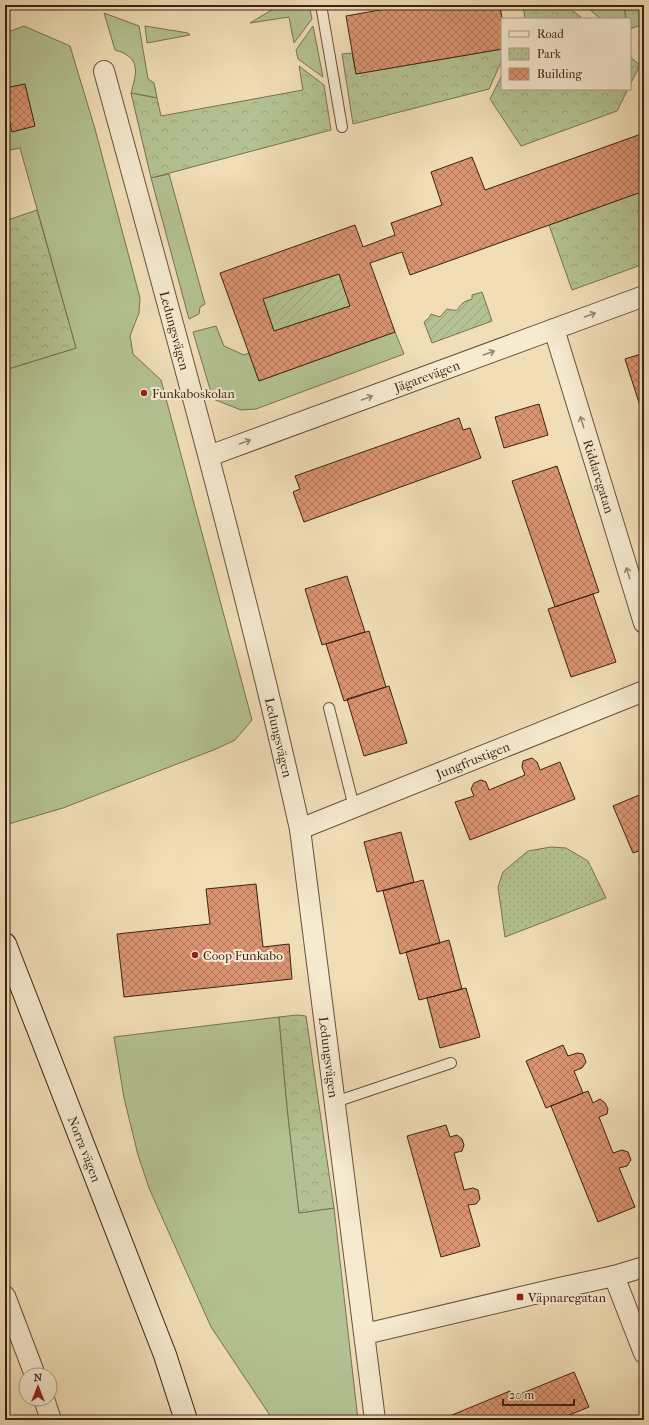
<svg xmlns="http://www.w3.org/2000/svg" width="649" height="1425" font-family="'IM FELL French Canon',serif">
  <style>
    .grass { fill: #b4c293; stroke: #787254 }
    .forest { fill: url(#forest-crowns); stroke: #787254 }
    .park { fill: url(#park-dots); stroke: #787254 }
    .garden { fill: url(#garden-furrows); stroke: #787254 }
    .building { fill: url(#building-cross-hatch); stroke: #3b2214; fill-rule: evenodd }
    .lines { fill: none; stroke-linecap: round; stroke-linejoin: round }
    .lane-casing { stroke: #68513d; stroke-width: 12 }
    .street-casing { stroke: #68513d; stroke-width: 22 }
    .secondary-casing { stroke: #3b2214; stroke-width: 24 }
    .lane { stroke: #f6ead0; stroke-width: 10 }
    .street { stroke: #f6ead0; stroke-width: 20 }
    .secondary { stroke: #f6ead0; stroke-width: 22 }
    .oneway { stroke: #988672 }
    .poi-dot { fill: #8f2418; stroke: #f6ead0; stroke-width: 1.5 }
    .labels { text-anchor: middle; stroke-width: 4; stroke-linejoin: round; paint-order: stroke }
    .street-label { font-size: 13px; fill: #3b2214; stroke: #f6ead0 }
    .poi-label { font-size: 13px; fill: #3b2214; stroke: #f6ead0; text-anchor: start }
  </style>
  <defs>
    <pattern id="forest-crowns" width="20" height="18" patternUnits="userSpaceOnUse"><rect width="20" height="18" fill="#b4c293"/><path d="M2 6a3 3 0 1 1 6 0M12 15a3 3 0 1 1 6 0" fill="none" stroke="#9ca67e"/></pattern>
    <pattern id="park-dots" width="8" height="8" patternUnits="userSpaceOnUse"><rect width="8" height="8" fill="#b4c293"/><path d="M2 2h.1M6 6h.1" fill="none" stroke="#9ca67e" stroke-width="1.8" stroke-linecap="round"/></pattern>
    <pattern id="garden-furrows" width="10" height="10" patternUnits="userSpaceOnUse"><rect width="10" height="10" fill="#b4c293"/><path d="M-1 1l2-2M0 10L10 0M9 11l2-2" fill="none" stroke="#9ca67e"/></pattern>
    <pattern id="building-cross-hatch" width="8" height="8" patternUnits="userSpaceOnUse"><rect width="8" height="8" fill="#db9472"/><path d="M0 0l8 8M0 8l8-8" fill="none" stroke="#b3785c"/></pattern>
  </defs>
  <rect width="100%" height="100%" fill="#f1deb7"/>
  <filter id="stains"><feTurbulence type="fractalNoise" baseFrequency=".005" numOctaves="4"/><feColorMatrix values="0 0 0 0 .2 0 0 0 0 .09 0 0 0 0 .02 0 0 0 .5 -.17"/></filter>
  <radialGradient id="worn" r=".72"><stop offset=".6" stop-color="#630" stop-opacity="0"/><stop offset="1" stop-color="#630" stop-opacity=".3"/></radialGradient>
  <!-- grass -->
  <path class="grass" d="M280 5H309L312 19 294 43 289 17 250 23Z
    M584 5H624L626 19H601Z
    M104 13 139 26 148 79 154 83 157 98 131 93C137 72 141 57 115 50Z
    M24 26 70 46 95 129 140 298 139 313 130 336 133 354 161 380 252 720 235 740 216 749 63 808 5 825V370L76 348 20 148 5 151V33Z
    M145 26 188 33 190 35 147 43Z
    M313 26 323 77 298 59 296 50Z
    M169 174 205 304 200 307 199 314 189 319 151 178Z
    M216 326 224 346 244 355 249 353 259 381 395 332 404 354 256 409 241 410 213 399 193 332Z
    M279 1017 287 1107 299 1213 334 1208 358 1420H273L211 1327 149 1188 138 1155 124 1098 114 1037Z"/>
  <!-- forest -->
  <path class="forest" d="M523 5H566L583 19H525Z
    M624 5H644V24L630 29V19H626Z
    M502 49V60L489 89 353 124 342 54 352 53 356 74Z
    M630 57 640 65 630 85Z
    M299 66 324 85 331 130 151 178 131 93 157 98 161 116 303 90Z
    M502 75V89H628L617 111 521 146 490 99Z
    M644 191V264L572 290 549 225Z
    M37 210 76 348 5 370V221Z
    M297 1015 306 1016 334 1208 299 1213 287 1107 279 1017Z"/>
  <!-- park -->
  <path class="park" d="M551 847 566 848 588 861 606 898 505 937 498 887 503 872 528 851Z"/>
  <!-- garden -->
  <path class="garden" d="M339 274 350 306 274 331 263 299Z
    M482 292 492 321 432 343 424 322 429 318 431 314 440 317 447 309C463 312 454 310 463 303 465 301 469 300 472 299V295Z"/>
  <!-- building -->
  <path class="building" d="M408 5H500L502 19V49L356 74 346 16Z
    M25 84 35 126 12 132 5 100V88Z
    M644 133V191L410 275 402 252 370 263 395 332 259 381 220 273 355 225 363 247 395 235 391 223 442 205 431 172 472 157 485 190ZM339 274 350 306 274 331 263 299Z
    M644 353V418L625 359Z
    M539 404 548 435 504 448 495 417Z
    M459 418 463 430 470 428 481 458 304 522 293 492 300 489 295 476Z
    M557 466 599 592 555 607 512 481Z
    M347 576 365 632 322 645 305 589Z
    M593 594 616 662 571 677 548 609Z
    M369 631 386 687 344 701 326 644Z
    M389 686 407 743 364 756 347 699Z
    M532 758 537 762 540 770 560 762 575 799 470 840 455 802 474 796 471 789 474 783 481 780 486 782 489 790 525 775 522 767 523 761Z
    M644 793V849L633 853 613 806Z
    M401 832 414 882 377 892 364 842Z
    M423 880 440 943 400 954 383 891Z
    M256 884 263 947 289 944 292 979 124 997 117 934 210 924 206 889Z
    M449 940 462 989 419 1000 406 952Z
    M466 988 480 1037 440 1048 427 998Z
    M563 1045 568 1056 577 1053 583 1054 586 1062 582 1068 574 1071 583 1093 546 1108 526 1061Z
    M588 1091 593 1103 600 1099 605 1103 608 1109 607 1114 599 1117 613 1153 622 1150 628 1152 631 1160 627 1166 619 1168 635 1207 598 1222 551 1106Z
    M446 1125 450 1137 457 1135 462 1139 464 1145 462 1151 454 1153 464 1190 473 1188 478 1190 480 1199 476 1204 468 1205 480 1246 441 1257 407 1136Z
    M574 1372 589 1407 557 1420H440L510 1391 513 1397Z"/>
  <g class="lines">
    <!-- lane casing -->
    <g class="lane-casing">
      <path id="lane" d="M321 5 342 127
        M329 708 354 807
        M335 1102 451 1063"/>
    </g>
    <!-- street casing -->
    <g class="street-casing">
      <g id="street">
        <path id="s1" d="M104 71C173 323 243 574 300 829L375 1420"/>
        <path id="s2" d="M554 329 644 623"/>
        <path id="s3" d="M209 456 644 296"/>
        <path id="s4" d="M300 829 644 691"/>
        <path d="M614 1276 644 1353"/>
        <path d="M5 1296 35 1375"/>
        <path d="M365 1334 555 1289 614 1276 644 1267"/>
        <path d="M44 1399 51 1420"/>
      </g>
    </g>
    <!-- secondary casing -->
    <g class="secondary-casing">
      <g id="secondary">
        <path id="s5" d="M5 944 165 1355 186 1420"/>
      </g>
    </g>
    <!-- lane -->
    <use href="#lane" class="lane"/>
    <!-- street -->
    <use href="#street" class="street"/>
    <!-- secondary -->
    <use href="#secondary" class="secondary"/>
  </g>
  <!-- one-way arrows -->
  <defs><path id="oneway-shaft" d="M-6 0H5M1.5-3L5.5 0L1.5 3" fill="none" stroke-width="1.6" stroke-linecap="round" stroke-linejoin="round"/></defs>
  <g class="oneway">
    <use href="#oneway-shaft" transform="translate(590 315) rotate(-20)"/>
    <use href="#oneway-shaft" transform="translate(489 353) rotate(-20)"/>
    <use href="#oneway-shaft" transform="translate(367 398) rotate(-20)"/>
    <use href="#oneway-shaft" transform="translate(582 422) rotate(-107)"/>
    <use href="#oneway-shaft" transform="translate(245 442) rotate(-20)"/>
    <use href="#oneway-shaft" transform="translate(628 573) rotate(-107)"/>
  </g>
  <!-- markers -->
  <g class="poi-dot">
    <circle cx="144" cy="393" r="4"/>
    <circle cx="195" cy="955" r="4"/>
    <rect x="516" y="1293" width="8" height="8" rx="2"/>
  </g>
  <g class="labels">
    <!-- street labels -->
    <g class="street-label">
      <text dy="5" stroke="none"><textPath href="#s1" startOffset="269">Ledungsvägen</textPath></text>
      <text dy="5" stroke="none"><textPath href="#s3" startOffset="232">Jägarevägen</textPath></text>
      <text dy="5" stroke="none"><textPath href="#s2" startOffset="154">Riddaregatan</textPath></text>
      <text dy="5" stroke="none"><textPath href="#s1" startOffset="689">Ledungsvägen</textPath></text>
      <text dy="5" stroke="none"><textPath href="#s4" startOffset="186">Jungfrustigen</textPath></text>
      <text dy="5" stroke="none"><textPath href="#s1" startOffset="1013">Ledungsvägen</textPath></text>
      <text dy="5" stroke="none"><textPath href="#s5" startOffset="220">Norra vägen</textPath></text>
    </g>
    <!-- poi labels -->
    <g class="poi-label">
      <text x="152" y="398">Funkaboskolan</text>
      <text x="203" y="960">Coop Funkabo</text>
      <text x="528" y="1302">Väpnaregatan</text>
    </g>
  </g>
  <!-- margin -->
  <rect width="649" height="1425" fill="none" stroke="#f1deb7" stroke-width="20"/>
  <rect x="6" y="6" width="637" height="1413" fill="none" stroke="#3b2214" stroke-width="2"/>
  <rect x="10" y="10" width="629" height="1405" fill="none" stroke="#3b2214"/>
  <!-- legend -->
  <rect x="501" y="18" width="130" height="72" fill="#f6ead0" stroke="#ab9a85"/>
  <rect x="509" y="31" width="20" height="6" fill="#f6ead0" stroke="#ab9a85"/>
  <text x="537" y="38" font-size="12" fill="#3b2214">Road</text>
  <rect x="509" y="48" width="20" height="12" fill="url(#park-dots)" stroke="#ab9a85"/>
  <text x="537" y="58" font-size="12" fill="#3b2214">Park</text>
  <rect x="509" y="68" width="20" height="12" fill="url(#building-cross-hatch)" stroke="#ab9a85"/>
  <text x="537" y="78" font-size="12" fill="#3b2214">Building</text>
  <!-- north arrow -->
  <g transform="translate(38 1387)"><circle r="19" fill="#f6ead0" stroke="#ab9a85"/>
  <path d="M0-3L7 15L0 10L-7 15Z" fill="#8f2418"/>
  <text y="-6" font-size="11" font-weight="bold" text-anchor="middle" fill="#3b2214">N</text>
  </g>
  <!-- scale -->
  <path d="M503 1399v6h71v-6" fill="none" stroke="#3b2214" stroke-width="2"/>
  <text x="509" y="1399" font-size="12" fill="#3b2214" stroke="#f6ead0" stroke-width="3" paint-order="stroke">20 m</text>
  <rect width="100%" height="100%" filter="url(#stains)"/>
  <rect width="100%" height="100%" fill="url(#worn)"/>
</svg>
